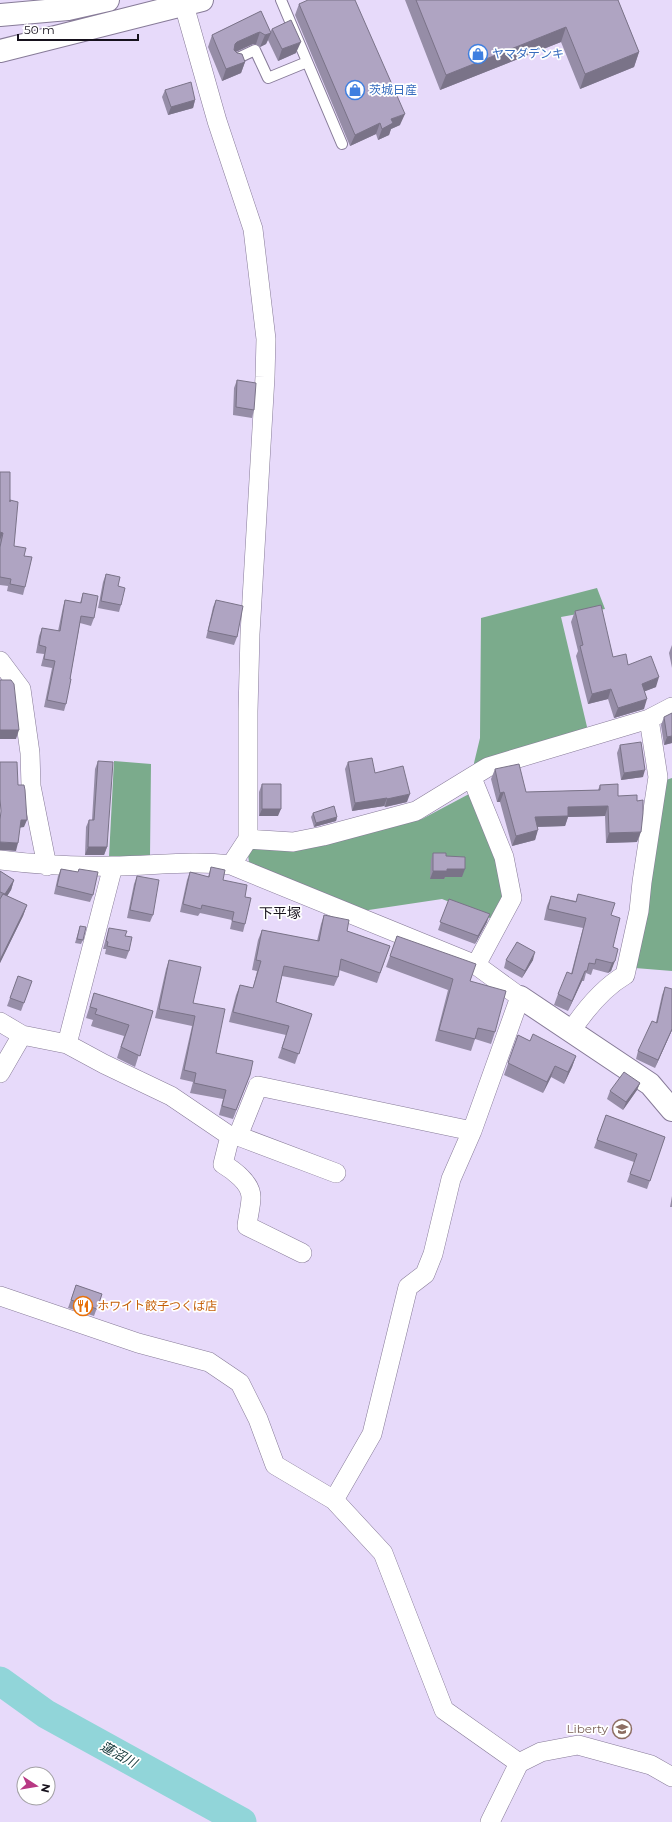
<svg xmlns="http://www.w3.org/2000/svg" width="672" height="1822" font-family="Montserrat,'Noto Sans JP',sans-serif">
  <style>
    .forest { fill: #7bab8c }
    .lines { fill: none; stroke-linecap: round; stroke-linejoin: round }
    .river { stroke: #91d5d9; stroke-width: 29 }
    .service-casing { stroke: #877b98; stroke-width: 12 }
    .minor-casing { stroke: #877b98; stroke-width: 20 }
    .tertiary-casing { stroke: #877b98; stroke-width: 24 }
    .primary-casing { stroke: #877b98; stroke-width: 24 }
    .service { stroke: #fff; stroke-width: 10 }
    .minor { stroke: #fff; stroke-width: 19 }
    .tertiary { stroke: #fff; stroke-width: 22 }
    .primary { stroke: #fff; stroke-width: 22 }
    .wall { fill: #968da7 }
    .shaded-wall { fill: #7a7388 }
    .building { fill: #afa4c2; stroke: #7a7388 }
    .labels { text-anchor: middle; stroke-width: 3.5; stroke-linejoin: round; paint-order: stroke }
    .shop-label { font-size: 12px; fill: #366cbe; stroke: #fff; text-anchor: start }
    .food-label { font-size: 12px; fill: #c56008; stroke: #fff; text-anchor: start }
    .education-label { font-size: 12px; fill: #785e54; stroke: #fff; text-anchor: end }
    .water-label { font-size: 13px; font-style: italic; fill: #123537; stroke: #fff }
    .quarter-label { font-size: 14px; fill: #16111c; stroke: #fff }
  </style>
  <rect width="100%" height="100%" fill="#e7dafa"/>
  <!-- forest -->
  <path class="forest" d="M597 588 605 609 561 617 588 731 476 769 474 763 480 738 481 618Z
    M114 761 151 764 150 857H109Z
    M672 778V971L635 968 666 780Z
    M469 794 496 857 503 901 495 920 442 899 362 911 250 869 248 855 254 846 297 849 422 819Z"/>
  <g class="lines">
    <!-- river -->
    <path class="river" d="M0 1681 46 1714 242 1822"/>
    <!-- service casing -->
    <g class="service-casing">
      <path id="service" d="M281 0 342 144
        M236 59 255 50 268 78 307 62"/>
    </g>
    <!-- minor casing -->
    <g class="minor-casing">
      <path id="minor" d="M184 5 217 121 253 229 266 339 265 377 250 634 248 711V839
        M0 661 21 689 30 753 31 786 47 866
        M472 778 504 857 512 898 476 965
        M0 860C38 865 74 867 112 866 152 866 191 860 231 865L476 965 520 997 472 1131 451 1179 433 1254 425 1274 408 1287 372 1434 334 1500
        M231 865 248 839 293 842 323 836 416 811 488 767 649 719 672 707
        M0 1022 22 1035
        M571 1031C585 1010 603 988 625 975L639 911 642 882 658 777 649 719
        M67 1044 104 1064 171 1096 230 1136H238L258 1086 472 1131
        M0 1073 22 1035 67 1044 113 866
        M230 1136 223 1164C233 1170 251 1183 251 1197 251 1206 248 1216 247 1226L302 1253
        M238 1136 336 1173
        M0 1296 138 1343 209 1362 240 1383 258 1419 275 1465 334 1500 383 1553 444 1710 519 1763 490 1822
        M519 1763 541 1752 578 1745 651 1765 672 1777"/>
    </g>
    <!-- tertiary casing -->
    <g class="tertiary-casing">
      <path id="tertiary" d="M520 997 650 1084 672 1110"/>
    </g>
    <!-- primary casing -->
    <g class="primary-casing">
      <path id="primary" d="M0 15 68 9 108 0
        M0 51 202 0"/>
    </g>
    <!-- service -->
    <use href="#service" class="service"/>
    <!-- minor -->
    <use href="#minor" class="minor"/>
    <!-- tertiary -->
    <use href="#tertiary" class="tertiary"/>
    <!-- primary -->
    <use href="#primary" class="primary"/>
  </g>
  <!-- wall -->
  <path class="wall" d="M405 0H618L639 52 634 67 580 89 561 42 440 90Z
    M299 4 400 125 391 129 389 135 378 140 376 134 350 146 295 15Z
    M261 11 270 32 272 29 296 53 278 61 268 40 266 44 260 47 256 44H253L236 52 245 62 241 73 222 81 208 47 212 35Z
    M165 90 195 100 193 108 168 115 162 97Z
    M237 380 254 410 252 418 233 415 234 388Z
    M0 472 10 502 14 546 24 556 25 587 23 595 7 591 8 586 0 585Z
    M106 574 118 586 121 605 119 612 98 608 103 582Z
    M83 593 94 618 91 626 80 623 70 679 66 704 64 711 44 707 52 668 41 666 44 654 36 653 39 636 42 628 58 631 63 607 65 600 80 603Z
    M216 600 237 637 234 645 206 638 213 607Z
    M575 611 613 657 628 665 656 687 645 691 644 709 614 718 608 699 588 704 576 656 578 651 571 622Z
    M672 645V668L669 653Z
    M664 717 672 743 664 745 661 725Z
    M620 745 643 777 621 780 617 753Z
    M98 761 107 847 104 855H85L86 827 89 820H92L95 769Z
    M348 762 375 773 407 802 385 807 384 806 352 811 345 769Z
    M495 769 526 792 598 790 600 785 618 796 637 842 606 843 605 816 568 817 565 826 538 827 535 840 512 846 500 802H497L491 779Z
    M262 784 278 816H259V792Z
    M313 813 337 817 336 821 314 827 311 817Z
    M433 853 446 856 462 877H445L444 879H430L431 860Z
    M211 867 223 880 245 897V924L243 932 230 929 232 920 200 913 198 916 180 912 187 880 190 872 208 877Z
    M61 869 78 872 79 869 93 895 90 902 54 894 58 876Z
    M0 871 14 880 11 890 7 896 27 905 23 916 0 963Z
    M137 876 153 915 150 922 127 918 134 884Z
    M578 894 611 915 613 947 618 949 611 971 608 973 593 969 591 975 586 973 584 981H582L568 1011 554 1005 558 994 571 974 583 928 544 920 547 906 551 896 576 901Z
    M449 899 487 922 475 944 438 930Z
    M324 915 347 931 390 946 377 983 339 970 338 977 334 986 282 976 276 1002 312 1014 295 1064 278 1058 286 1035 229 1022 236 995 240 985 253 988 257 971 252 970 258 940 262 930 317 941 321 924Z
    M80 926 83 940 81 944 75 943Z
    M109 928 125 936 129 951 126 959 105 954 106 949H103Z
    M397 936 470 981 495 1032 491 1044 475 1039 471 1051 435 1041 448 990 386 967Z
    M169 960 193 1003 216 1053 250 1075 233 1119 219 1115 223 1099 190 1093 193 1082 180 1079 192 1026 155 1018 166 969Z
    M506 960H533L522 978 504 968Z
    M18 976 32 981 21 1011 7 1006Z
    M665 987 672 1030 655 1068 636 1059 638 1051 656 1022 662 995Z
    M94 993 153 1011 135 1067 117 1058 124 1036 91 1026 93 1020 86 1018Z
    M518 1035 530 1041 576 1056 572 1067 564 1084 551 1077 543 1093 504 1075Z
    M640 1083 637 1090 623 1110 607 1099 610 1091Z
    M606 1115 665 1137 647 1189 627 1182 634 1162 594 1148Z
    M672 1196V1207H670Z
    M76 1285 102 1294 94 1316 68 1308Z"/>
  <!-- shaded-wall -->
  <path class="shaded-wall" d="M566 27 561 42 440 90 446 75Z
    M260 32 256 44H253L233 53 235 44 237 42 257 33Z
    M271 33 266 44 260 47 265 35Z
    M301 42 296 53 278 61 282 49Z
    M639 52 634 67 580 89 585 74Z
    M245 62 241 73 222 81 226 69Z
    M195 100 193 108 168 115 171 107Z
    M405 114 400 125 391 129 389 135 378 140 382 129 391 119Z
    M380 123 376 134 350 146 355 135Z
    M0 532 3 533 0 540Z
    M659 677 656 687 638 694 642 684Z
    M611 689 608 699 588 704 592 694Z
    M647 699 644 709 614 718 618 708Z
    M0 730H19L16 739H0Z
    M672 736V743L664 745 667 737Z
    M645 770 643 777 621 780 624 773Z
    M504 792 500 802H497L500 793Z
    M410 794 407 802 385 807 387 799Z
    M387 798 384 806 352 811 355 803Z
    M608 806 605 816 568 817 565 826 531 827 535 817 568 807Z
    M262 809H281L278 816H259Z
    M337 817 336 821 314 827 316 823Z
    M21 820H27L24 827 18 828Z
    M538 830 535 840 512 846 516 836Z
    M641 832 637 842 606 843 609 833Z
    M0 842 18 843 16 851 0 850Z
    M88 847H107L104 855H85Z
    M447 869H465L462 877H445L444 879H430L433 871Z
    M14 880 11 890 1 906 4 895Z
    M27 905 23 916 0 963V960Z
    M490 914 487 922 475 944 478 936Z
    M535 952 533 960 522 978 525 971Z
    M615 961 611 971 608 973 612 963Z
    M585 971 582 981 568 1011 572 1001Z
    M672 1029V1030L655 1068 658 1060Z
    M576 1056 572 1067 564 1084 568 1072Z
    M555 1066 551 1077 543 1093 547 1082Z
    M640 1083 637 1090 623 1110 626 1102Z"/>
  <!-- building -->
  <path class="building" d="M308 0H355L405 114 391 119 393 123 382 129 380 123 355 135 299 4Z
    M416 0H618L639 52 585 74 566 27 446 75Z
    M261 11 271 33 265 35 260 32 257 33 237 42 235 44 234 50 237 53 242 54 245 62 226 69 212 35Z
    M291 20 301 42 282 49 272 29Z
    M191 82 195 100 171 107 165 90Z
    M237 380 256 383 254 410 236 407Z
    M0 472H10V502V500L18 502 14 546 26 548 24 556 32 557 25 587 10 584 11 579 0 577V547L3 533 0 532Z
    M106 574 120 577 118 586 125 588 121 605 101 601Z
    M83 593 98 596 94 618 81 616 70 679H71L66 704 47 700 55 661 44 659 46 647 39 645 42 628 60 631 65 600 81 603Z
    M216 600 243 606 237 637 208 631Z
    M601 605 613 657 626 654 628 665 651 656 659 677 642 684 647 699 618 708 611 689 592 694 580 646 583 645 575 611Z
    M0 680H11L14 684 19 730H0Z
    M672 713V736L667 737 664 717Z
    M641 742 645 770 624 773 620 745Z
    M372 758 375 773 403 766 410 794 387 799V798L355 803 348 762Z
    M98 761 113 762 107 847H88L89 820H94Z
    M0 762H17L18 785H24L25 790 27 820H21L18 843 0 842V820L1 811 0 799Z
    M519 764 526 792 600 790V785L618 784V796L637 795V801L643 800V813L641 832 609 833 608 806 568 807V816L535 817 538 830 516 836 504 792 500 793 495 769Z
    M262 784H281V809H262Z
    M334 806 337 817 316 823 313 813Z
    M433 853H446V856L465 857V869H447V871H433Z
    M211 867 225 870 223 880 247 885 245 897 251 898 245 924 232 921 234 912 202 905 201 909 183 904 190 872 209 877Z
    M61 869 78 872 79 869 98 872 93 895 57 886Z
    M0 871 14 880 5 894 0 892Z
    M137 876 159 880 153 915 130 910Z
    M3 894 27 905 0 960V899Z
    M578 894 615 903 611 915 620 918 613 947 618 949 615 961 612 963 596 959 595 964 589 963 587 971H585L572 1001 558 994 567 972 572 974 586 918 548 909 551 896 576 902Z
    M449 899 490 914 478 936 440 922Z
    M324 915 349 920 347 931 390 946 380 973 341 959 338 977 284 966 276 1002 312 1014 299 1054 282 1048 289 1026 233 1012 240 985 253 988 261 961 256 960 262 930 319 941Z
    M80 926 86 927 83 940 77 939Z
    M109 928 127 931 125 936 132 937 129 951 107 946 108 942 106 941Z
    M397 936 476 964 470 981 506 991 495 1032 478 1028 475 1039 439 1030 453 979 390 956Z
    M517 942 535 952 525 971 506 960Z
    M169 960 201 967 193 1003 225 1009 216 1053 253 1061 250 1075 236 1110 222 1106 226 1090 194 1083 196 1073 184 1070 195 1016 159 1009Z
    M18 976 32 981 24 1003 10 998Z
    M665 987 672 989V1029L658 1060 638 1051 652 1021 657 1023Z
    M94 993 153 1011 140 1056 121 1047 129 1025 95 1014 97 1009 90 1007Z
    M533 1034 576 1056 568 1072 555 1066 547 1082 508 1063 518 1035 530 1041Z
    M624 1072 640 1083 626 1102 610 1091Z
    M606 1115 665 1137 650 1181 630 1174 637 1154 597 1140Z
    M76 1285 102 1294 97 1309 71 1300Z"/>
  <!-- icons -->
  <defs>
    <g id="shop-ring" transform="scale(1)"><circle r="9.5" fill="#fff" stroke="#3f7fe0" stroke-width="1.5"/><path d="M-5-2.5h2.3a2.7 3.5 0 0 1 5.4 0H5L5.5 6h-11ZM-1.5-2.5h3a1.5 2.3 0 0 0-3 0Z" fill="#3f7fe0"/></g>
    <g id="restaurant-ring" transform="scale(1)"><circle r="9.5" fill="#fff" stroke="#e8710a" stroke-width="1.5"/><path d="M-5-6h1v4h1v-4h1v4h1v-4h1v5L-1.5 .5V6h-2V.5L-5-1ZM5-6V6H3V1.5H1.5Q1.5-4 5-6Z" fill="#e8710a"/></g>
    <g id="school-ring" transform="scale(1)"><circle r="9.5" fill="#fff" stroke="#8d6e63" stroke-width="1.5"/><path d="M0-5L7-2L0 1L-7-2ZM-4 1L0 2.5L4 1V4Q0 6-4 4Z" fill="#8d6e63"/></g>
  </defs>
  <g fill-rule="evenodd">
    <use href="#shop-ring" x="478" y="54"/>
    <use href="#shop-ring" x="355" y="90"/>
    <use href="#restaurant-ring" x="83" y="1306"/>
    <use href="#school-ring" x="622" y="1729"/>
  </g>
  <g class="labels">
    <!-- shop labels -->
    <g class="shop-label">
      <text x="492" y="58">ヤマダデンキ</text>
      <text x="369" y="94">茨城日産</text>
    </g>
    <!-- food labels -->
    <g class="food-label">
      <text x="97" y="1310">ホワイト餃子つくば店</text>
    </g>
    <!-- education labels -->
    <g class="education-label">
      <text x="608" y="1733">Liberty</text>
    </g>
    <!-- water labels -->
    <g class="water-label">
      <text transform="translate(119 1754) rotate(29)" y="5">蓮沼川</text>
    </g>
    <!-- quarter labels -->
    <g class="quarter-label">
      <text x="280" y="918">下平塚</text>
    </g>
  </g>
  <!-- north arrow -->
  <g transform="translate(36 1786) rotate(102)"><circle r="19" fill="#ffffff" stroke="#a2a0a4"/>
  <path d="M0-3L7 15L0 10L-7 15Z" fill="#b83883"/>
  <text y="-6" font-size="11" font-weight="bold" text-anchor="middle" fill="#16111c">N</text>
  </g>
  <!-- scale -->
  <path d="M18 34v6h120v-6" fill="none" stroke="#16111c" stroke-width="2"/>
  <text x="24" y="34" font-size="12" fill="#16111c" stroke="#ffffff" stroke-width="3" paint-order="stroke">50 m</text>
</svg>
